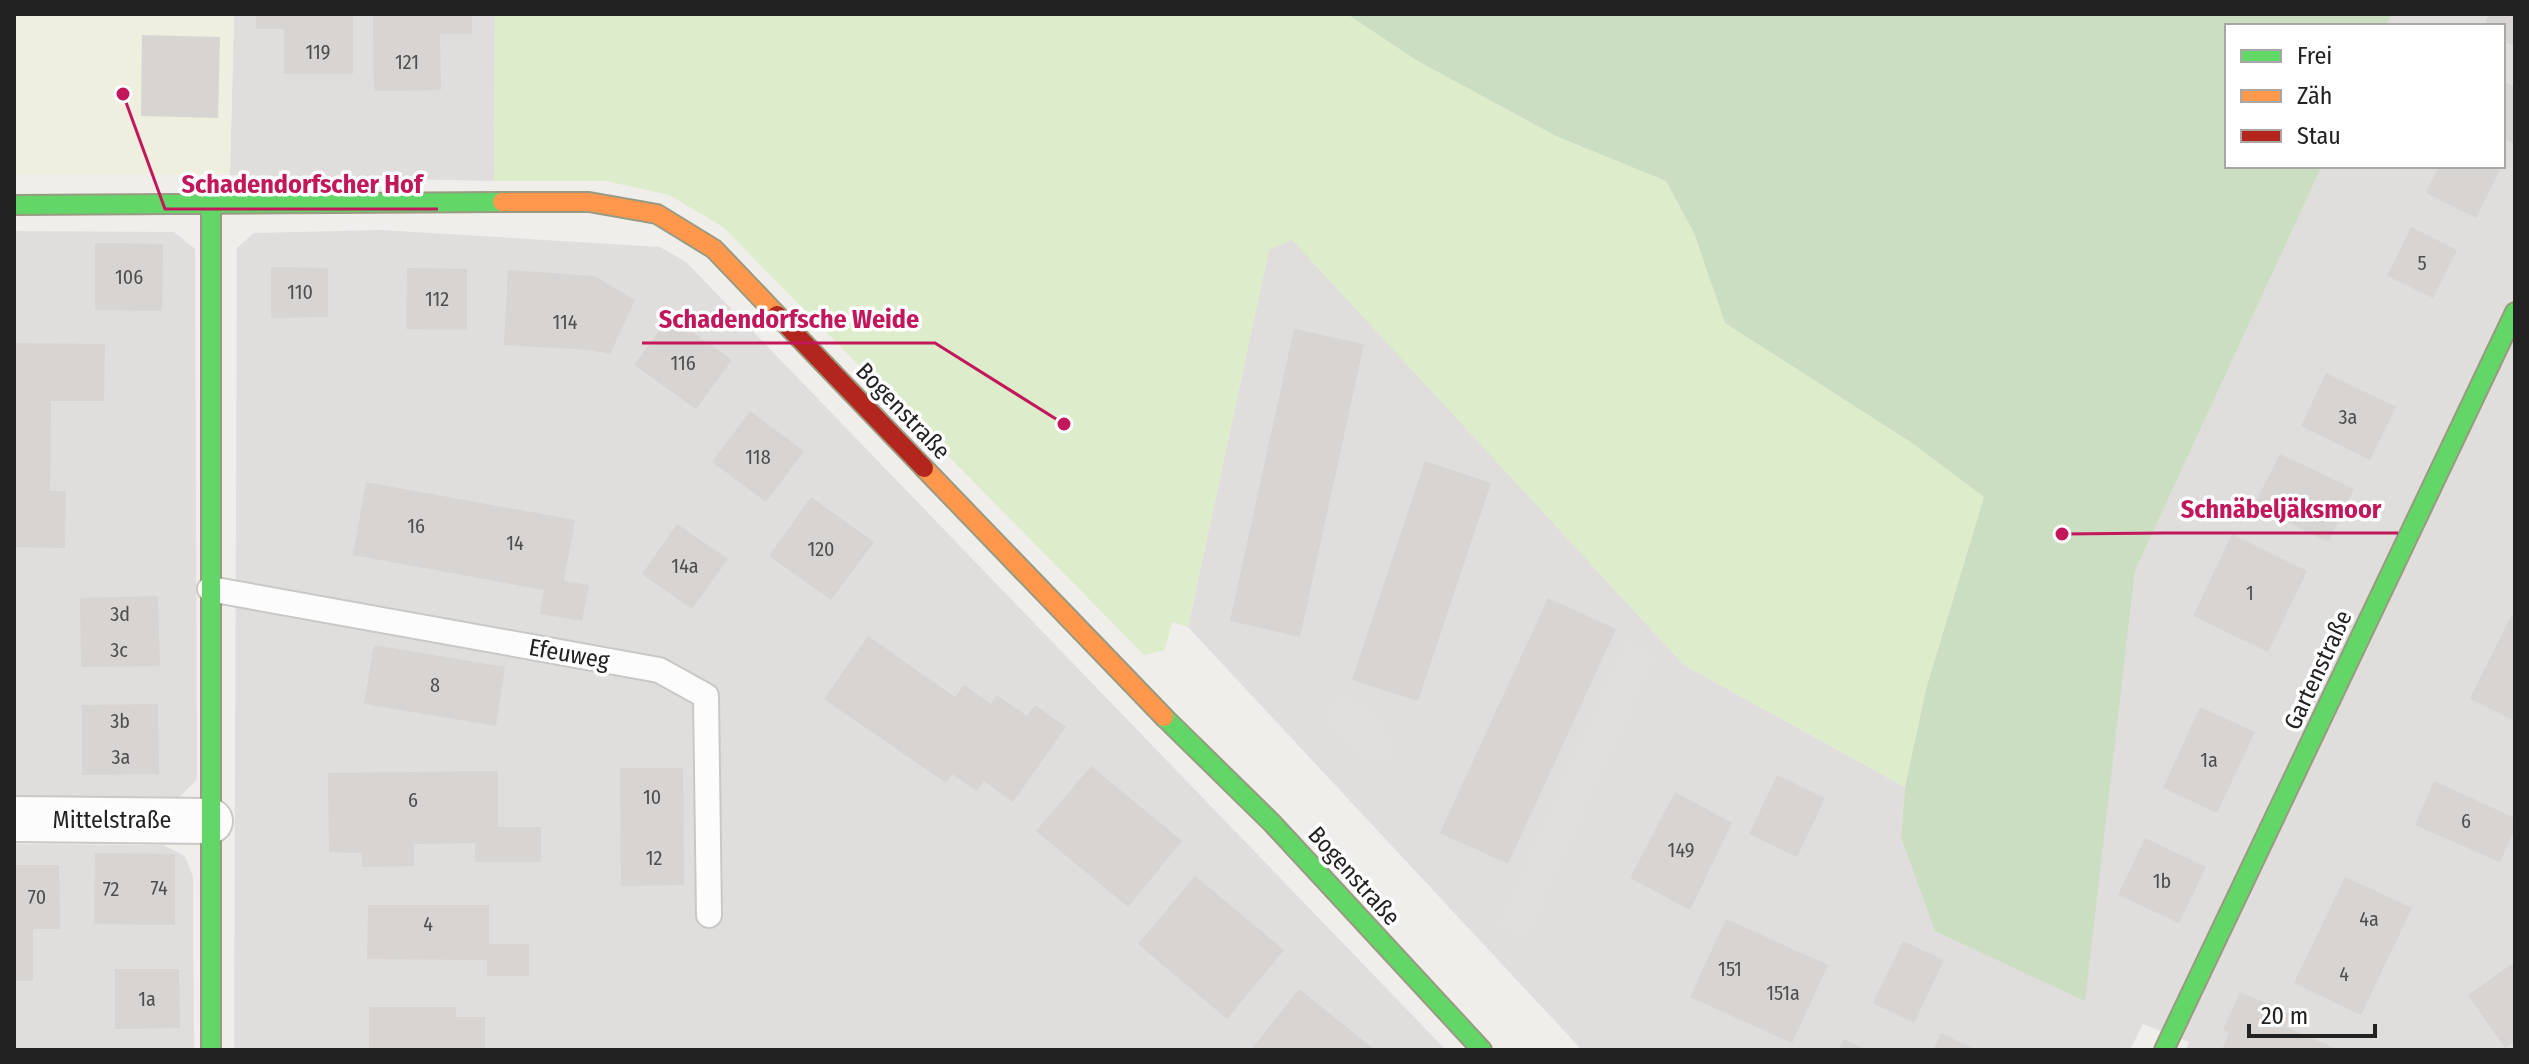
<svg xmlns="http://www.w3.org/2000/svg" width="2529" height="1064" font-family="'Fira Sans Condensed',sans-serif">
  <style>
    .residential { fill: #dfdedc }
    .farmland { fill: #efefdf }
    .grass { fill: #ddeccb }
    .forest { fill: #cbdec1 }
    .parking { fill: #e0dfde }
    .building { fill: #d7d4d2 }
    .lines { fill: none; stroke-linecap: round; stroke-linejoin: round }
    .lane-casing { stroke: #c9c8c7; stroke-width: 28 }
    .street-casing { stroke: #c9c8c7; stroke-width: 48 }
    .fast-casing { stroke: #999a82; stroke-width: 22 }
    .slow-casing { stroke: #999a82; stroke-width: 22 }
    .jam-casing { stroke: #999a82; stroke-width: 22 }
    .lane { stroke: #fdfcfc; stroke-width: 24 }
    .street { stroke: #fdfcfc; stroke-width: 44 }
    .fast { stroke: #63d668; stroke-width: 18 }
    .slow { stroke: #ff974d; stroke-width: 18 }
    .jam { stroke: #b3261e; stroke-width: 18 }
    .labels { text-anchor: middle; stroke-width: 7; stroke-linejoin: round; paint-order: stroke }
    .number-label { font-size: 20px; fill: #4f4e4e }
    .street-label { font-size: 24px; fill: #222; stroke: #fff }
    .leader { fill: none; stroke: #c2185b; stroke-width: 3 }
    .callout-dot { fill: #c2185b; stroke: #fff; stroke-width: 3 }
    .callout-label { font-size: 26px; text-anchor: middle; font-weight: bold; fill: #c2185b; stroke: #fff; stroke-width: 7; stroke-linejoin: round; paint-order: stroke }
  </style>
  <rect width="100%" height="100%" fill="#f0eeeb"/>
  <!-- residential -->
  <path class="residential" d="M234 14H495L494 181 230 175Z
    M2392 14H2515V1050H2186L2189 1042 2143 1024 2130 1050H1582L1188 627 1269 249 1292 239 1684 665 1905 787 1901 837 2084 1000 2135 571 2322 166H2503V26H2386Z
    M381 230 660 247 686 262 1446 1050H234L237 248 254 233Z
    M14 231 174 232 195 249 197 779 175 802H14Z
    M14 844 163 845 185 856 193 877 194 1050H14Z"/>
  <!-- farmland -->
  <path class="farmland" d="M14 14H234L230 175H14Z"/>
  <!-- grass -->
  <path class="grass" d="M495 14H1347L1416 60 1556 136 1666 181 1694 233 1725 323 1912 443 1984 497 1926 689 1905 787 1684 665 1292 240 1269 250 1188 627 1172 622 1165 650 1144 655 723 227 669 195 606 181H494Z"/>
  <!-- forest -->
  <path class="forest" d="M1347 14H2392L2386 26H2227V166H2322L2135 571 2085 1001 1935 931 1901 837 1905 787 1926 689 1984 497 1912 443 1725 323 1694 233 1666 181 1556 136 1416 60Z"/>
  <!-- parking -->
  <path class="parking" d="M1628 643 1654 655 1525 938 1499 926Z
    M1334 696 1362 706 1385 727 1392 760 1365 762 1330 728Z"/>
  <!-- building -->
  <path class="building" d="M256 14H353V74H284V29H256Z
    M385 14H472V34H440L441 90 374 91 373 16Z
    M2489 14H2515V46L2503 41V26H2484Z
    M142 35 220 37 218 118 141 116Z
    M2503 81 2515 87 2513 143 2503 137Z
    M2439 166H2493L2500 170 2476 218 2426 193Z
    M2411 227 2457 250 2433 298 2387 276Z
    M95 243 163 244 162 311 95 310Z
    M271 267 328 268V317L271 318Z
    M407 268 467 269V330L406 329Z
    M508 270 594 276 635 300 610 354 590 350 504 345Z
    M670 316 732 360 696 409 634 365Z
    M1294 329 1364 344 1300 637 1230 621Z
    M14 343 105 344 104 401H51L50 491H66L65 548 14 547Z
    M2326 373 2396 407 2370 460 2301 426Z
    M750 411 804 451 766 502 712 462Z
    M2280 454 2354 489 2328 542 2254 505Z
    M1425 461 1491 483 1418 701 1352 680Z
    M366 482 575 520 564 581 589 585 582 621 540 614 544 590 353 555Z
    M811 497 874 542 831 600 769 556Z
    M677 524 728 559 692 609 642 574Z
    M2232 534 2307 571 2268 652 2193 616Z
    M158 596 160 666 81 667 80 598Z
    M1548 598 1616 629 1508 864 1440 833Z
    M2511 616 2515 618V721L2470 699Z
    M868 636 955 697 964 685 991 704 997 695 1027 716 1035 705 1066 727 1013 802 984 781 977 791 952 774 946 783 824 699Z
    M374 645 505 667 496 726 364 704Z
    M158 704 159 774 82 775V705Z
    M2200 707 2255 732 2217 813 2163 788Z
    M1091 766 1182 841 1128 907 1036 831Z
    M620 768H683L684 885 621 886Z
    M498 771V827H541V862H475V843L414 844V866L362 867V853L329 852 328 773Z
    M1777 775 1825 798 1797 857 1749 834Z
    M2434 781 2515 818V829L2500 862 2415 825Z
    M1675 792 1732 823 1690 910 1630 878Z
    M2145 838 2206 867 2179 923 2118 895Z
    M95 853 175 854V925L94 924Z
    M14 865H59L60 929H33V981H14Z
    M1195 876 1284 950 1227 1019 1138 944Z
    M2345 877 2412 908 2361 1015 2294 983Z
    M368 905H489V944H529V976H487V960L367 959Z
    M1726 919 1828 965 1792 1043 1690 997Z
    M1903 941 1944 960 1914 1023 1873 1003Z
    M2515 962V1041L2505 1048 2468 995Z
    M115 969H179L180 1028 115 1029Z
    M1299 989 1375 1050H1251Z
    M2240 992 2291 1014 2286 1027 2339 1050H2222L2229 1033 2223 1030Z
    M369 1007H456V1017H485V1050H369Z
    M1941 1033 1976 1050H1933Z
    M1844 1039 1866 1050H1839Z"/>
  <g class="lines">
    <!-- lane casing -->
    <g class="lane-casing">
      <path id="lane" d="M210 589 659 670 706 696 709 915"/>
    </g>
    <!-- street casing -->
    <g class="street-casing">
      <path id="street" d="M14 819 210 821"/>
    </g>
    <!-- fast casing -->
    <g class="fast-casing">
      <path id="fast" d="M14 205 502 202
        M211 205V1050
        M1164 717 1272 823 1482 1050
        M2164 1050 2515 312"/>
    </g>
    <!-- slow casing -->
    <g class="slow-casing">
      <path id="slow" d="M502 202H589L657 214 714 249 777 315
        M924 468 1164 717"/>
    </g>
    <!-- jam casing -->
    <g class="jam-casing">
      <path id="jam" d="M777 315 924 468"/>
    </g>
    <!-- lane -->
    <use href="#lane" class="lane"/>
    <!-- street -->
    <use href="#street" class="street"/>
    <!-- fast -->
    <use href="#fast" class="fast"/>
    <!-- slow -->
    <use href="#slow" class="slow"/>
    <!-- jam -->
    <use href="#jam" class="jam"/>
  </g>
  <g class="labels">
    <!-- number labels -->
    <g class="number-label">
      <text x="318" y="59">119</text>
      <text x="407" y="69">121</text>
      <text x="2422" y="270">5</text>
      <text x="129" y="284">106</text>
      <text x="300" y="299">110</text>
      <text x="437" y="306">112</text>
      <text x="565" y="329">114</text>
      <text x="683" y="370">116</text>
      <text x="2348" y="424">3a</text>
      <text x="758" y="464">118</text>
      <text x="416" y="533">16</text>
      <text x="515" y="550">14</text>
      <text x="821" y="556">120</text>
      <text x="685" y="573">14a</text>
      <text x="2250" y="600">1</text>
      <text x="120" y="621">3d</text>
      <text x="119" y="657">3c</text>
      <text x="435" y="692">8</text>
      <text x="120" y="728">3b</text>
      <text x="121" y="764">3a</text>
      <text x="2209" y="767">1a</text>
      <text x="652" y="804">10</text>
      <text x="413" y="807">6</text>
      <text x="2466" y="828">6</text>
      <text x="1681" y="857">149</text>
      <text x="654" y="865">12</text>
      <text x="2162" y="888">1b</text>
      <text x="159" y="895">74</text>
      <text x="111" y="896">72</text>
      <text x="37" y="904">70</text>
      <text x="2369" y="926">4a</text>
      <text x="428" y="931">4</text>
      <text x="1730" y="976">151</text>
      <text x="2344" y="981">4</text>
      <text x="1783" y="1000">151a</text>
      <text x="147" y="1006">1a</text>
    </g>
    <!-- street labels -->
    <g class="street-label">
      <text transform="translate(903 411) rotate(46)" y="8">Bogenstraße</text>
      <text transform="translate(569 654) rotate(10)" y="8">Efeuweg</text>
      <text transform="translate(2318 670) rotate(-65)" y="8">Gartenstraße</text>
      <text x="112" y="828">Mittelstraße</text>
      <text transform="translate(1354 876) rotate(48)" y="8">Bogenstraße</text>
    </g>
  </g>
  <!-- callouts -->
  <path class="leader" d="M123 94L165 209H438M1064 424L935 343H642M2062 534L2165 533H2398"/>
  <g class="callout-dot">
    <circle cx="123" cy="94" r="8"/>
    <circle cx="1064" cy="424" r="8"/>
    <circle cx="2062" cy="534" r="8"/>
  </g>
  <g class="callout-label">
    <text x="302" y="193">Schadendorfscher Hof</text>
    <text x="789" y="328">Schadendorfsche Weide</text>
    <text x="2281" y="518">Schnäbeljäksmoor</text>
  </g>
  <!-- border -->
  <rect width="2529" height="1064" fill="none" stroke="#222222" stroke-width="32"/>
  <!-- legend -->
  <rect x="2225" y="24" width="280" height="144" fill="#ffffff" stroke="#a7a7a7" stroke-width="2"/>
  <rect x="2241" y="50" width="40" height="12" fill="#63d668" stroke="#a7a7a7" stroke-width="2"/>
  <text x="2297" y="64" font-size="24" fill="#222222">Frei</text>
  <rect x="2241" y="90" width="40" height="12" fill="#ff974d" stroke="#a7a7a7" stroke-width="2"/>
  <text x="2297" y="104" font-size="24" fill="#222222">Zäh</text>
  <rect x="2241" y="130" width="40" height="12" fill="#b3261e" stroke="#a7a7a7" stroke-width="2"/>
  <text x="2297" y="144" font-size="24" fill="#222222">Stau</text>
  <!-- scale -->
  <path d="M2249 1024v12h126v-12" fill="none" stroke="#222222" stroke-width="4"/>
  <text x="2261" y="1024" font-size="24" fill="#222222" stroke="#ffffff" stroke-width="6" paint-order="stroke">20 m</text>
</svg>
